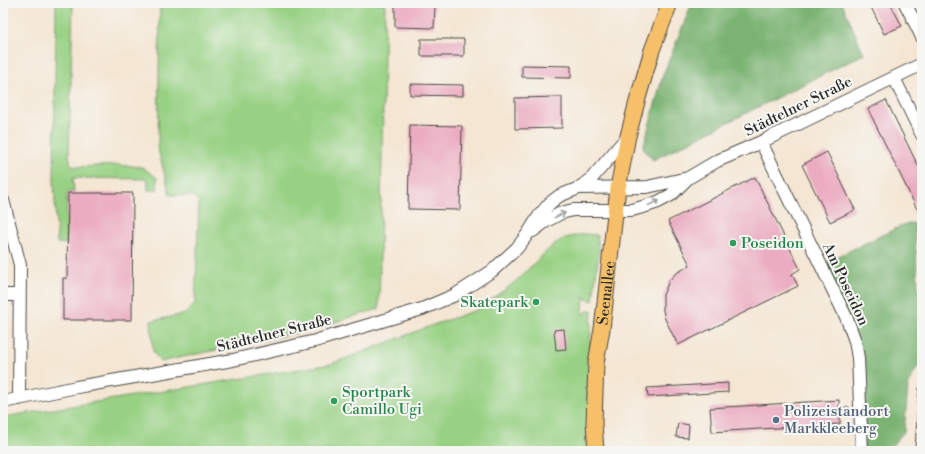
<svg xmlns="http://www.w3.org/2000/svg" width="925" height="454" font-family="'Libre Bodoni',serif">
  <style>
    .green { fill: #98d184; stroke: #627e58 }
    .forest { fill: #7ab372; stroke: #526f4e }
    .building { fill: #ebacc1 }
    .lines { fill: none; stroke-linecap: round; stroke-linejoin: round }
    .minor-casing { stroke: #494744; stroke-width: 14 }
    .major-casing { stroke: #494744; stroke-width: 17 }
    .minor { stroke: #fff; stroke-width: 12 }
    .major { stroke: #f6c06b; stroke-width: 15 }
    .oneway { stroke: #a0a0a0 }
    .leisure-dot { fill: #2e9e5b; stroke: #f6f6f2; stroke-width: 1.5 }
    .service-dot { fill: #5c6f8a; stroke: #f6f6f2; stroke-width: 1.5 }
    .labels { text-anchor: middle; stroke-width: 4; stroke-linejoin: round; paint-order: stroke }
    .street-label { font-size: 15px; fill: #2b2b2b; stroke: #f6f6f2 }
    .leisure-label { font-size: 15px; fill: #27864d; stroke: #f6f6f2; text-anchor: start }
    .service-label { font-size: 15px; fill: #4e5e75; stroke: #f6f6f2; text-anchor: start }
  </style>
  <rect width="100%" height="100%" fill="#f6f6f2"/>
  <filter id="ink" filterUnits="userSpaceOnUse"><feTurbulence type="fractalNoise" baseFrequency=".025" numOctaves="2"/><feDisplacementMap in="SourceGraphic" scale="8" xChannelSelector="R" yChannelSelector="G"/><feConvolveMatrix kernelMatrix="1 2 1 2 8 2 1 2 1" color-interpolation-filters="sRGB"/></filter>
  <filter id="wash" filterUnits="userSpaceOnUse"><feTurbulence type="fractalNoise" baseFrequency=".012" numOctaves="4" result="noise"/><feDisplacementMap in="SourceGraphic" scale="16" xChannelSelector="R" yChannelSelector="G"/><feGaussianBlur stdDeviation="0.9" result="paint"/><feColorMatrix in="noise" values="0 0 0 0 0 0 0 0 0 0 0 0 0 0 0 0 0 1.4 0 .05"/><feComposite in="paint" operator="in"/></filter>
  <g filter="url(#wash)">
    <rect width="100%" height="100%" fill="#f4e6d3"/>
    <!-- green -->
    <path class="green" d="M56 3H73L69 155 71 165 77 167 118 165 142 167 157 178V190H148V181L145 179 73 178 74 192H67L66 244 57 243 54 181Z
      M160 3H385L379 309 301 332 160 362 153 351 151 321 185 314 195 303 199 202 193 196 170 195 158 149Z
      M584 234 597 235 599 250 593 301 586 299 584 295 583 315 587 311 592 310 588 381 589 451H3V417L331 364 433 325 479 309 515 282 554 244 565 238Z"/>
    <!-- forest -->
    <path class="forest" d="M692 3H842L864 54 653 160 643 148 663 75Z
      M914 223 920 315 922 316V361L914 373 908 387 904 432 887 451H862L858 358 820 265 905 224Z"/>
    <g id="blocks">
      <!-- building -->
      <path class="building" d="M395 3H461V5H435L434 28 395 27Z
        M869 3H890L902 26 884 34Z
        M421 39H464V56H421Z
        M522 65 571 66V78L522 77Z
        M410 84 463 85V96L410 95Z
        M562 97V128L515 129V98Z
        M886 100 922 174V209L918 211 868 109Z
        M410 125 462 126 460 210 408 209Z
        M827 152 855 210 830 222 802 165Z
        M755 177 800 269 792 274 798 286 678 345 665 319 663 310V295L669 281 675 274 690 265 668 221Z
        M68 193H133L132 320H63V278H67Z
        M919 236H922V269H921Z
        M564 329 566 349 556 350 554 330Z
        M728 383V392L648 397 647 388Z
        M919 388H922V450L915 449Z
        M839 400V408L849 407 850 415 840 416V424L712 432 710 408Z
        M678 423 689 425 688 438 676 437Z"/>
    </g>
  </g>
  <g filter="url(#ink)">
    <use href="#blocks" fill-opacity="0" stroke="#494744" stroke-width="1"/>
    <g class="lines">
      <!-- minor casing -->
      <g class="minor-casing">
        <path id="minor" d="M905 3 922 37
          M894 78 922 135
          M761 142 847 319 855 341 858 358 862 451
          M579 188 592 178 628 136
          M3 200 20 265 19 399
          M533 231 545 222 561 213 573 210H632L646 206 658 202 671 195 688 178 717 161 761 142 922 64
          M3 295H19
          M3 402 77 387 233 360 315 341 422 309 455 295 492 271 517 248 527 235 539 216 550 203 559 196 579 188 647 187 688 178"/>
      </g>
      <!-- major casing -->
      <g class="major-casing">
        <g id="major">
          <path id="s1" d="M596 451 594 423 596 363 602 329 618 188 628 136 638 98 652 50 670 3"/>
        </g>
      </g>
      <!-- minor -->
      <use href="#minor" class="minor"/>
      <!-- major -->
      <use href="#major" class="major"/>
    </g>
    <!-- one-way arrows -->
    <defs><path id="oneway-shaft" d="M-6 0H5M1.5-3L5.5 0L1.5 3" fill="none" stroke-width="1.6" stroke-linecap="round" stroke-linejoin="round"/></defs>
    <g class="oneway">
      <use href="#oneway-shaft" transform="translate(654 203) rotate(-23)"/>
      <use href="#oneway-shaft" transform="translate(560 215) rotate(-24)"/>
    </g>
  </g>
  <!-- markers -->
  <g class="leisure-dot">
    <circle cx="733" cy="243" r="4"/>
    <circle cx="536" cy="302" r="4"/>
    <circle cx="334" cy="401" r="4"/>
  </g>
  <circle class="service-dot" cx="776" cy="420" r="4"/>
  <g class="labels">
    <!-- street labels -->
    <g class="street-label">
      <text transform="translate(798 106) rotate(-26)" y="5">Städtelner Straße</text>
      <text transform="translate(846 284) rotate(65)" y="5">Am Poseidon</text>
      <text dy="5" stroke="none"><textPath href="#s1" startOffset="159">Seenallee</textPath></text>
      <text transform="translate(274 333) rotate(-14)" y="5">Städtelner Straße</text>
    </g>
    <!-- leisure labels -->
    <g class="leisure-label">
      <text x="741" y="248">Poseidon</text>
      <text x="528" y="307" text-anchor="end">Skatepark</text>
      <text x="342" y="397">Sportpark<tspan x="342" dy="17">Camillo Ugi</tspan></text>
    </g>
    <!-- service labels -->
    <g class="service-label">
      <text x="784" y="416">Polizeistandort<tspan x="784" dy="17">Markkleeberg</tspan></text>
    </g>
  </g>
  <!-- margin -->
  <rect width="925" height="454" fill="none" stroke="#f6f6f2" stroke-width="16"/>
</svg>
